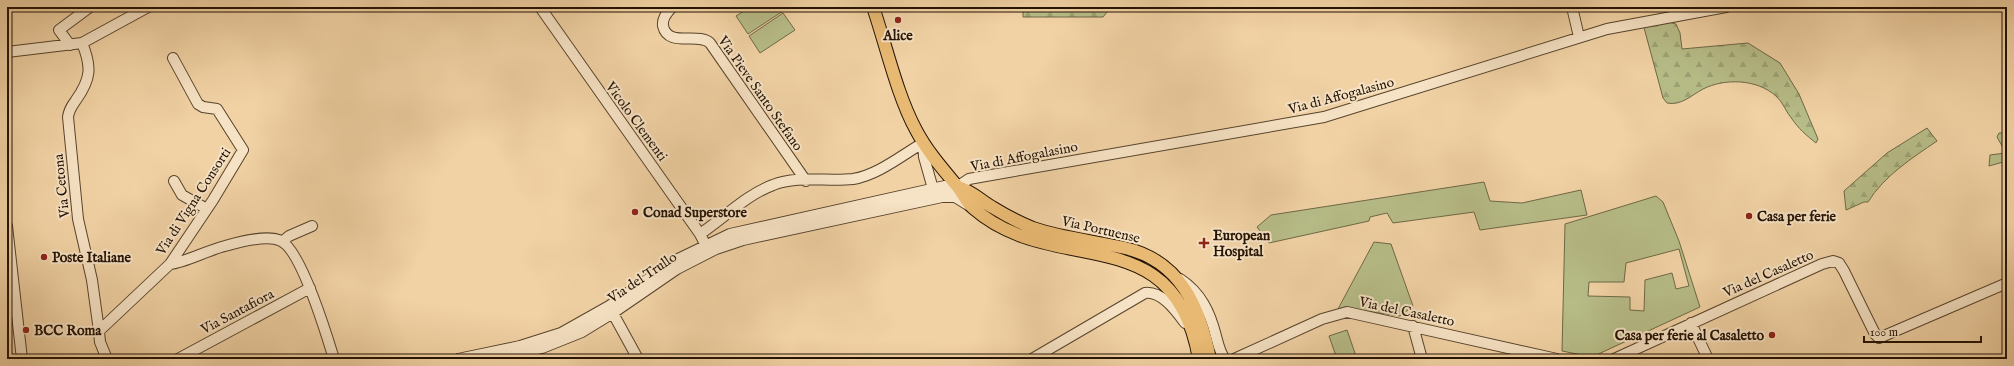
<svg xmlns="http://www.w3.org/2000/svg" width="2014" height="366" font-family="'IM FELL English',serif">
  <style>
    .green { fill: #b7bd88; stroke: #6e6846; fill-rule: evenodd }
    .forest { fill: url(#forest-firs); stroke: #6e6846 }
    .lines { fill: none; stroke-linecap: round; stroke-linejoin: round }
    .minor-casing { stroke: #57432c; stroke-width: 12 }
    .major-casing { stroke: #241304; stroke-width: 14 }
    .minor { stroke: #f6e2c4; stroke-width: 10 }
    .major { stroke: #e8b972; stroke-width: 12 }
    .poi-dot { fill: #8f2418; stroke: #f6e2c4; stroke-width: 1.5 }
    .labels { text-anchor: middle; stroke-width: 4; stroke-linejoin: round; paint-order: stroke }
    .poi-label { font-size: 14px; font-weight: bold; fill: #241304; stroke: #f6e2c4; text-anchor: start }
    .street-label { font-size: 14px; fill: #241304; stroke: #f6e2c4 }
  </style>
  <defs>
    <pattern id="forest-firs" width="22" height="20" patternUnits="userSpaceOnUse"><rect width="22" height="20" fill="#b7bd88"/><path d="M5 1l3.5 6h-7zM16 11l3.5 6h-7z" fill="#9da274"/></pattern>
  </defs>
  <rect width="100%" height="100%" fill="#f1d2a4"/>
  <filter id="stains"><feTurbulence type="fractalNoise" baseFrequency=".005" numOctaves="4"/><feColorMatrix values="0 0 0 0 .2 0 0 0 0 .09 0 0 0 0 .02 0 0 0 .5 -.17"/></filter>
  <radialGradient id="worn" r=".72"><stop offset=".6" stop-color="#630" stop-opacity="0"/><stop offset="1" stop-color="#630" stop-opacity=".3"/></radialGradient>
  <!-- green -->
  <path class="green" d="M750 7H780L783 11 748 34 736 16Z
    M783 13 795 30 760 53 749 36Z
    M1999 133H2007V161L1989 166 1990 155 2006 153 1997 137Z
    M1484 182 1490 201 1522 203 1581 190 1587 215 1480 230 1474 212 1393 223 1387 213 1370 217 1369 221 1269 243 1257 227 1271 215Z
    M1656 196 1663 202 1679 241 1700 307 1592 357 1562 351 1565 224ZM1679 249 1689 286 1676 289 1672 273 1645 280 1644 311 1630 310V297L1588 296 1589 282H1624L1626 263Z
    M1374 242 1391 244 1413 306 1400 316 1352 309H1338Z
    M1347 330 1357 359H1337L1329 336Z"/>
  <!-- forest -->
  <path class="forest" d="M1023 7H1111L1103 17H1023Z
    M1665 21 1676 24 1680 33 1682 49 1748 43 1780 63 1799 94 1818 139 1816 143C1807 136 1798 128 1792 119 1786 112 1783 102 1776 96 1757 79 1725 78 1703 89 1692 95 1681 106 1667 103L1663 98 1643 24Z
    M1927 128 1937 141C1912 158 1884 176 1868 202H1864L1846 210 1844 191 1887 153Z"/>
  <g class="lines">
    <!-- minor casing -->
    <g class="minor-casing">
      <path id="minor" d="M540 7 700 234 708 250
        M672 7C667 13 662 18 663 26 668 48 698 32 710 43L806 181
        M1572 7 1579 37
        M82 43C92 67 91 79 76 100 72 106 69 109 68 117L78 219 92 280 99 331
        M70 45 59 30 90 7
        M7 52 82 43 148 7
        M923 143 924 157 933 189
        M174 181 182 195 207 209
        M942 197 969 179 980 177 1324 117 1607 29 1726 7
        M7 226 22 359
        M700 234C724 218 746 195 773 185 798 175 827 182 853 179 878 175 902 155 923 143
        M283 241 289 236 312 226
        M170 264C184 263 208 250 225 246 239 242 268 234 281 241 301 250 327 336 334 359
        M1180 279C1201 293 1210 312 1216 336 1218 344 1220 353 1225 359
        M610 308 638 359
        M1691 323 1708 359
        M1413 326 1422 359
        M107 359 100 342 99 331 170 264 213 200 243 150 217 109 203 107 198 104 173 58
        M178 359 310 288
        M458 359 520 346 561 333 609 306 674 261 730 234 945 186 958 187
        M495 359 542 348 582 332 613 313 677 269 716 249 743 240 942 197H955L968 205
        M1032 359 1145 293C1162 291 1176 311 1185 323
        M1234 359 1322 319 1347 312 1557 359
        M1614 359 1822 264 1833 261 1839 263 1844 271 1875 334 1879 338 2007 283"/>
    </g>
    <!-- major casing -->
    <g class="major-casing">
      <path id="major" d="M873 7C886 45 897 95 916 130 927 151 942 168 957 186 963 193 966 202 973 208 1055 280 1174 215 1199 359
        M958 187C972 191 980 200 992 207 1005 215 1018 222 1033 228 1062 238 1094 241 1125 248 1181 261 1200 308 1210 359"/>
    </g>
    <!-- minor -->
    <use href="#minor" class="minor"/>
    <!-- major -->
    <use href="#major" class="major"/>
  </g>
  <!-- markers -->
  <g class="poi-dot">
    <circle cx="898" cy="20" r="4"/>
    <circle cx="635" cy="212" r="4"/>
    <circle cx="1749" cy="216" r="4"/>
    <path d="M1202 237h4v4h4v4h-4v4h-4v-4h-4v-4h4z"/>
    <circle cx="44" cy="257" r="4"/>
    <circle cx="26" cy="330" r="4"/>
    <circle cx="1772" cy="335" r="4"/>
  </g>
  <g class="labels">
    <!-- poi labels -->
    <g class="poi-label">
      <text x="898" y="40" text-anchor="middle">Alice</text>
      <text x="643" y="217">Conad Superstore</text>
      <text x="1757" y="221">Casa per ferie</text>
      <text x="1213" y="240">European<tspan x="1213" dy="16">Hospital</tspan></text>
      <text x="52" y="262">Poste Italiane</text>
      <text x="34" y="335">BCC Roma</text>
      <text x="1764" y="340" text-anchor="end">Casa per ferie al Casaletto</text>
    </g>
    <!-- street labels -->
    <g class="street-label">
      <text transform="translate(761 93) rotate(55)" y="5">Via Pieve Santo Stefano</text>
      <text transform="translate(1341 95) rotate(-15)" y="5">Via di Affogalasino</text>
      <text transform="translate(637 121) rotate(54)" y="5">Vicolo Clementi</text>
      <text transform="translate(1024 156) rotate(-11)" y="5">Via di Affogalasino</text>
      <text transform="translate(61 186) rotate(-96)" y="5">Via Cetona</text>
      <text transform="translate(193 201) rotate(-57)" y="5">Via di Vigna Consorti</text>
      <text transform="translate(1101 229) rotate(13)" y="5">Via Portuense</text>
      <text transform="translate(1768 273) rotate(-24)" y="5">Via del Casaletto</text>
      <text transform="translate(642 277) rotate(-34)" y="5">Via del Trullo</text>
      <text transform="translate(237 311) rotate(-28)" y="5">Via Santafiora</text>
      <text transform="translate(1407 311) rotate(12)" y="5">Via del Casaletto</text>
    </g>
  </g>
  <!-- margin -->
  <rect width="2014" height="366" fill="none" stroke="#f1d2a4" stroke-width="24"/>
  <rect x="8" y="8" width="1998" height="350" fill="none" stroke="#241304" stroke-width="2"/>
  <rect x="12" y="12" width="1990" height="342" fill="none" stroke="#241304"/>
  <!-- scale -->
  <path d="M1864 336v6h117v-6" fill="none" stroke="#241304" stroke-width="2"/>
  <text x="1870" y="336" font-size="12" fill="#241304" stroke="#f6e2c4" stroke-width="3" paint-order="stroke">100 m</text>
  <rect width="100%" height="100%" filter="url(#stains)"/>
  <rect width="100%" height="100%" fill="url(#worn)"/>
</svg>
